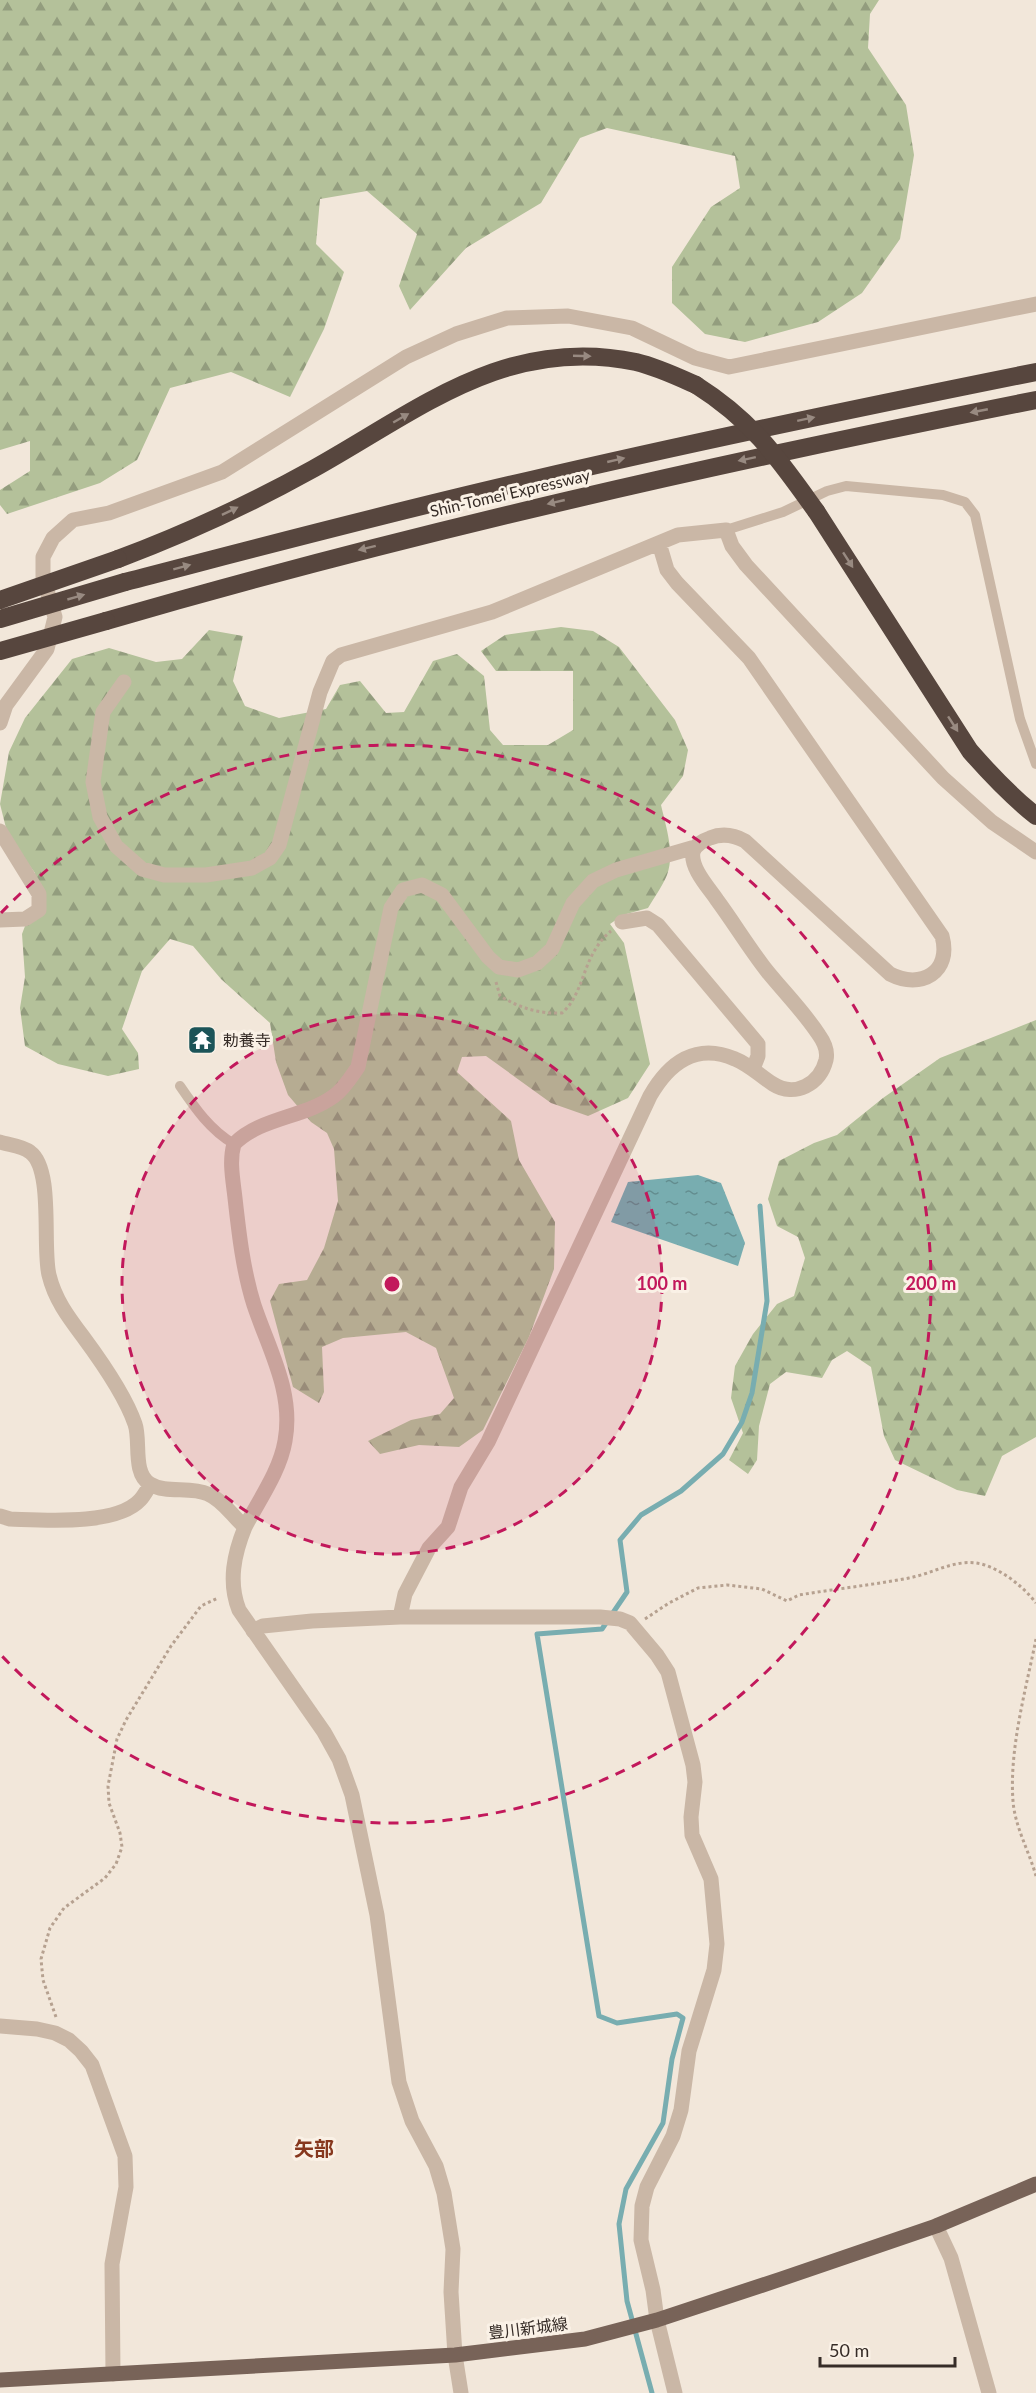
<svg xmlns="http://www.w3.org/2000/svg" width="1036" height="2393" font-family="Lato,'Noto Sans JP',sans-serif">
  <style>
    .forest { fill: url(#forest-firs) }
    .water { fill: url(#water-ripples) }
    .lines { fill: none; stroke-linecap: round; stroke-linejoin: round }
    .stream { stroke: #78adb0; stroke-width: 5 }
    .path { stroke: #b6a190; stroke-width: 3; stroke-dasharray: 3 3; stroke-linecap: butt }
    .service { stroke: #cab7a6; stroke-width: 10 }
    .minor { stroke: #cab7a6; stroke-width: 15 }
    .tertiary { stroke: #cab7a6; stroke-width: 15 }
    .primary { stroke: #786358; stroke-width: 15 }
    .motorway { stroke: #57463e; stroke-width: 18 }
    .motorway-bridge { stroke: #57463e; stroke-width: 18 }
    .oneway { fill: #988a81 }
    .ring { fill: none; stroke: #c2185b; stroke-width: 3; stroke-dasharray: 10 8 }
    .labels { text-anchor: middle; stroke-width: 6; stroke-linejoin: round; paint-order: stroke }
    .street-label { font-size: 16px; fill: #362c27; stroke: #faf1e6 }
    .poi-label { font-size: 16px; fill: #362c27; stroke: #faf1e6; text-anchor: start }
    .quarter-label { font-size: 20px; font-weight: bold; fill: #87381e; stroke: #faf1e6 }
    .centre { fill: #c2185b; stroke: #faf1e6; stroke-width: 3 }
    .ring-label { font-size: 18px; text-anchor: middle; font-weight: bold; fill: #c2185b; stroke: #faf1e6; stroke-width: 6; stroke-linejoin: round; paint-order: stroke }
  </style>
  <defs>
    <pattern id="forest-firs" width="22" height="20" patternUnits="userSpaceOnUse" patternTransform="scale(1.5)"><rect width="22" height="20" fill="#b4c19a"/><path d="M5 1l3.5 6h-7zM16 11l3.5 6h-7z" fill="#939d7e"/></pattern>
    <pattern id="water-ripples" width="26" height="14" patternUnits="userSpaceOnUse" patternTransform="scale(1.5)"><rect width="26" height="14" fill="#78adb0"/><path d="M2 4q2-2 4 0t4 0M15 11q2-2 4 0t4 0" fill="none" stroke="#638d8f"/></pattern>
  </defs>
  <rect width="100%" height="100%" fill="#f2e7da"/>
  <!-- forest -->
  <path class="forest" d="M0 0H879L870 14 868 48 906 105 914 155 900 239 862 293 818 322 745 342 705 334 672 303V267L711 207 740 188 735 156 607 128 580 138 541 203 466 248 410 310 399 286 417 234 367 191 320 199 316 244 344 272 324 329 290 397 231 372 170 388 137 460 100 483 7 514 0 505V490L30 471V441L0 450Z
    M561 627 593 631 619 647 675 720 688 750 683 776 661 805C666 827 675 853 667 875 662 887 654 898 648 908L623 915 610 924 624 943 650 1064 628 1098 588 1116 551 1103 486 1056 462 1057 457 1072 511 1121 519 1160 555 1222 554 1269 529 1337 483 1430 459 1447 419 1445 380 1454 368 1441 411 1420 440 1414 454 1398 436 1348 406 1332 343 1338 322 1347 324 1392 319 1403 293 1387 270 1301 279 1284 307 1280 324 1248 338 1201 334 1149 327 1133 311 1122 288 1095 276 1062 270 1023 221 979 193 946 170 939 142 971 122 1029 138 1053 139 1069 108 1076 58 1064 25 1046 20 1008 25 977 22 934 33 905 35 873 8 836 0 804 9 752 25 718 72 659 109 648 156 662 182 659 209 630 243 636 233 681 245 706 279 718 326 709 340 685 360 681 386 713 404 712 433 661 457 654 484 676 490 730 503 745H548L573 730V671H496L481 651 505 635Z
    M1036 1020V1437L1002 1456 985 1496 957 1490 895 1460 884 1436 871 1367 847 1351 832 1360 822 1378 786 1372 770 1384 759 1426 757 1460 748 1474 729 1460 743 1433 731 1398 735 1366 753 1334 777 1304 794 1296 805 1258 798 1237 777 1226 768 1199 779 1161 814 1143 837 1135 883 1098 940 1058Z"/>
  <!-- water -->
  <path class="water" d="M698 1175 721 1183 745 1243 738 1266 611 1222 628 1182Z"/>
  <g class="lines">
    <!-- stream -->
    <path class="stream" d="M652 2393 627 2301 619 2224 626 2189 663 2123 672 2059 683 2018 677 2014 617 2023 599 2016 537 1634 602 1629 627 1592 620 1540 641 1515 681 1491 723 1454 742 1422 752 1393 767 1301 760 1206"/>
    <!-- path -->
    <path class="path" d="M496 982 500 996C520 1008 539 1014 562 1013 586 992 581 956 611 931
      M645 1619 669 1603 698 1588 727 1585 762 1589 787 1601 799 1595C835 1589 872 1585 909 1578 931 1574 953 1560 976 1563 998 1566 1023 1586 1036 1603
      M1036 1639C1026 1689 1009 1749 1013 1801 1015 1827 1029 1851 1036 1876
      M56 2017 43 1980 41 1959 50 1928 64 1908 105 1878 116 1864 122 1847 120 1833 109 1803 108 1786 117 1739 126 1720 171 1646 201 1606 218 1598"/>
    <!-- service -->
    <path class="service" d="M726 530 783 512 827 491 846 486 943 495 965 502 975 515 1020 719 1036 764
      M180 1086C195 1108 210 1130 234 1144"/>
    <!-- minor -->
    <path class="minor" d="M124 682 103 712 93 782 100 817 116 846 142 869 164 875H206L252 868 270 858 279 845 320 692 333 661 341 655 492 612 678 535 726 530 732 546 746 565 943 778 992 822 1036 852
      M0 723 6 705 47 649 55 617 43 577V557L53 538 73 520 109 513 222 472 406 357 456 334 507 318 568 316 632 328 695 358 729 367 1036 304
      M0 831 39 894V910L25 919 0 920
      M622 922 647 918 658 925 758 1044V1056L753 1069
      M0 1142C9 1145 23 1146 30 1152 54 1169 42 1247 49 1275 55 1300 69 1318 84 1338 101 1361 126 1398 135 1424 141 1441 132 1473 150 1484 166 1494 190 1486 208 1494 223 1500 232 1516 245 1527 234 1554 228 1582 239 1610L324 1732 339 1759 352 1795 377 1915 399 2082 412 2121 436 2166 444 2193 453 2249 451 2292 455 2355
      M0 1516 10 1519C43 1520 116 1526 140 1500 144 1496 147 1490 150 1485
      M245 1527C259 1500 280 1471 285 1441 294 1392 269 1350 254 1305 243 1270 239 1234 235 1198 233 1180 229 1161 234 1144 261 1117 304 1118 334 1096 344 1089 351 1077 358 1067L391 908 403 890 422 885 442 895 488 957 499 967 518 970 537 963 552 949 573 903 593 881 616 870 695 847
      M400 1617 405 1594 429 1548 448 1527 461 1487 488 1442 650 1096C669 1063 696 1042 735 1059 750 1065 760 1076 773 1084 795 1098 820 1084 826 1060 828 1051 824 1042 819 1035 804 1012 784 992 767 971 749 948 734 923 717 900 709 888 690 868 693 852 695 845 704 840 710 838 722 833 734 835 745 841L890 974C921 990 952 972 942 936L749 658 677 583 667 570 659 543
      M253 1631 263 1626 312 1621 400 1617H600L620 1619 630 1623 657 1655 668 1672 693 1765 695 1782 691 1817 692 1835 711 1879 717 1944 714 1970 689 2051 681 2110 673 2136 647 2187 642 2206 641 2240 653 2290 657 2320 675 2393
      M0 2026 37 2029 55 2033 69 2040 81 2051 92 2065 125 2156 126 2187 112 2264 113 2374
      M936 2226 951 2258 989 2393"/>
    <!-- tertiary -->
    <path class="tertiary" d="M455 2355 461 2393"/>
    <!-- primary -->
    <path class="primary" d="M0 2380 455 2355 585 2339 657 2320 781 2279 936 2226 1036 2184"/>
    <!-- motorway -->
    <path class="motorway" d="M816 511 970 751C991 775 1011 796 1036 816
      M118 559C185 534 250 504 313 469 419 410 506 335 636 362 657 367 676 376 696 385
      M125 582C260 547 395 511 531 480 698 441 867 406 1036 372
      M106 621C412 532 723 462 1036 400"/>
    <!-- motorway-bridge -->
    <path class="motorway-bridge" d="M696 385C753 421 778 458 816 511
      M0 600 118 559
      M0 619 125 582
      M0 651 106 621"/>
  </g>
  <!-- one-way arrows -->
  <defs><path id="oneway-solid" d="M-6-.8H1V-3.2L6.5 0L1 3.2V.8H-6Z" transform="scale(1.5)"/></defs>
  <g class="oneway">
    <use href="#oneway-solid" transform="translate(582 356) rotate(2)"/>
    <use href="#oneway-solid" transform="translate(979 411) rotate(169)"/>
    <use href="#oneway-solid" transform="translate(401 418) rotate(-30)"/>
    <use href="#oneway-solid" transform="translate(806 419) rotate(-12)"/>
    <use href="#oneway-solid" transform="translate(747 459) rotate(168)"/>
    <use href="#oneway-solid" transform="translate(616 460) rotate(-13)"/>
    <use href="#oneway-solid" transform="translate(556 502) rotate(167)"/>
    <use href="#oneway-solid" transform="translate(230 511) rotate(-26)"/>
    <use href="#oneway-solid" transform="translate(367 548) rotate(166)"/>
    <use href="#oneway-solid" transform="translate(848 560) rotate(57)"/>
    <use href="#oneway-solid" transform="translate(182 567) rotate(-15)"/>
    <use href="#oneway-solid" transform="translate(76 597) rotate(-16)"/>
    <use href="#oneway-solid" transform="translate(953 724) rotate(57)"/>
  </g>
  <!-- distance rings -->
  <circle cx="392" cy="1284" r="270" fill="#c2185b" fill-opacity=".12"/>
  <g class="ring">
    <circle cx="392" cy="1284" r="270"/>
    <path d="M1 913A539 539 0 1 1 1 1655"/>
  </g>
  <!-- icons -->
  <defs>
    <g id="temple-square" transform="scale(1.5)"><rect x="-9" y="-9" width="18" height="18" rx="4" fill="#1c5458" stroke="#faf1e6"/><path d="M0-6L5-2H3V0L6.5 2.5H4V6H1.5V3h-3V6H-4V2.5H-6.5L-3 0V-2H-5Z" fill="#fff"/></g>
  </defs>
  <g fill-rule="evenodd">
    <use href="#temple-square" x="202" y="1040"/>
  </g>
  <g class="labels">
    <!-- street labels -->
    <g class="street-label">
      <text transform="translate(510 493) rotate(-13)" y="6">Shin-Tomei Expressway</text>
      <text transform="translate(528 2328) rotate(-7)" y="6">豊川新城線</text>
    </g>
    <!-- poi labels -->
    <g class="poi-label">
      <text x="223" y="1046">勅養寺</text>
    </g>
    <!-- quarter labels -->
    <g class="quarter-label">
      <text x="314" y="2156">矢部</text>
    </g>
  </g>
  <circle cx="392" cy="1284" r="9" class="centre"/>
  <g class="ring-label">
    <text x="662" y="1290">100 m</text>
    <text x="931" y="1290">200 m</text>
  </g>
  <!-- scale -->
  <path d="M820 2357v9h135v-9" fill="none" stroke="#362c27" stroke-width="3"/>
  <text x="829" y="2357" font-size="18" fill="#362c27" stroke="#faf1e6" stroke-width="4.5" paint-order="stroke">50 m</text>
</svg>
